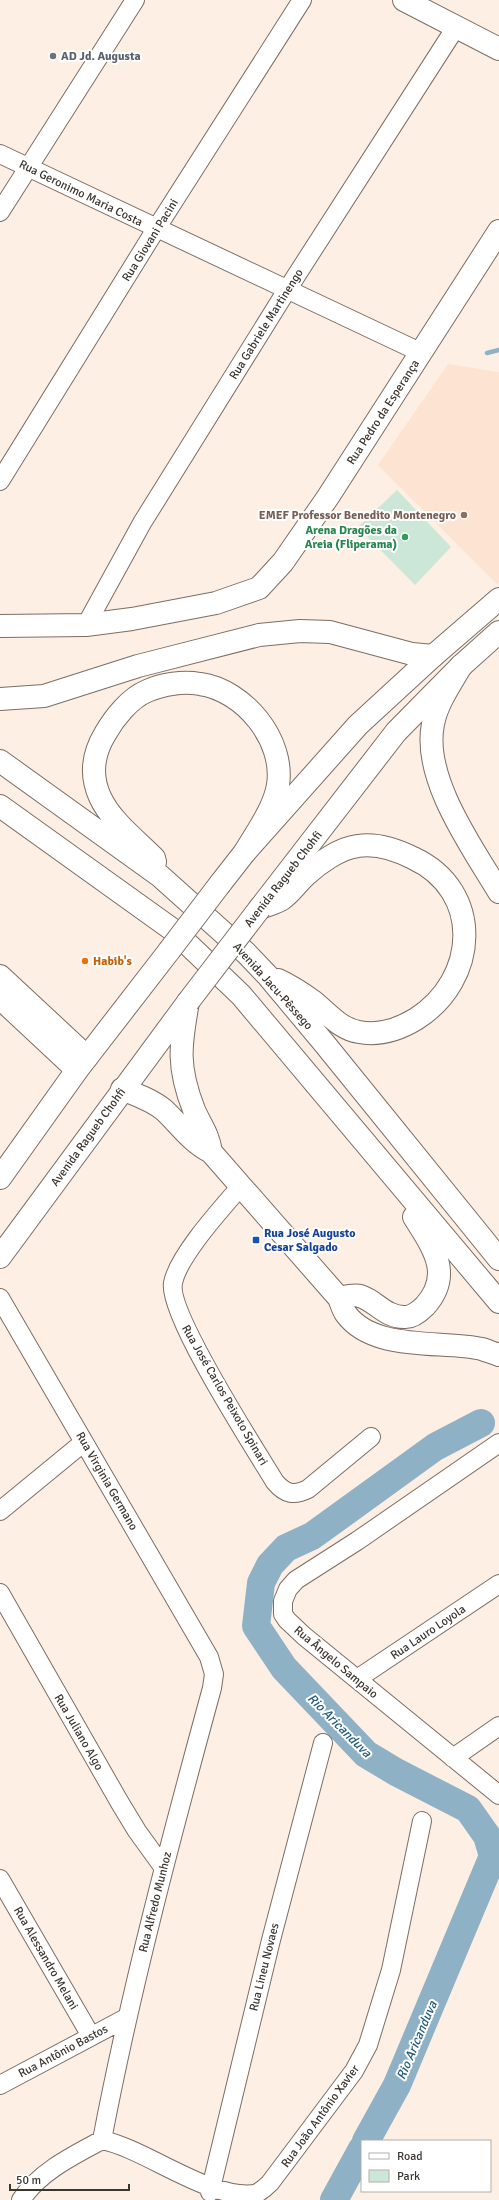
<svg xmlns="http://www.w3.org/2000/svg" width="499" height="2200" font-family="Signika,sans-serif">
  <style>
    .built { fill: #fde4d2 }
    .green { fill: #cce6d8 }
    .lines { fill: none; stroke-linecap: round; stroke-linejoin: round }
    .stream { stroke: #8eb1c6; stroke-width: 4.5 }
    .river { stroke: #8eb1c6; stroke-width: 28 }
    .street-casing { stroke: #7d6d62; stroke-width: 20 }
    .secondary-casing { stroke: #7d6d62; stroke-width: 24 }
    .primary-casing { stroke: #7d6d62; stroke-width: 24 }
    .highway-casing { stroke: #7d6d62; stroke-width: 24 }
    .street { stroke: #fff; stroke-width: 18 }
    .secondary { stroke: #fff; stroke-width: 22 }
    .primary { stroke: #fff; stroke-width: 22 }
    .highway { stroke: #fff; stroke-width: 22 }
    .primary-bridge-casing { stroke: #7d6d62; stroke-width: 24; stroke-linecap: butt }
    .primary-bridge { stroke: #fff; stroke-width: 22 }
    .worship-dot { fill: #6b7280; stroke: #fff; stroke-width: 1.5 }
    .education-dot { fill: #8d6e63; stroke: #fff; stroke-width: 1.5 }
    .leisure-dot { fill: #2e9e5b; stroke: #fff; stroke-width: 1.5 }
    .food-dot { fill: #e8710a; stroke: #fff; stroke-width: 1.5 }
    .transit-dot { fill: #1a4fb4; stroke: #fff; stroke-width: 1.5 }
    .labels { text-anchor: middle; stroke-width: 4; stroke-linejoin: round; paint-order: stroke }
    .worship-label { font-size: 12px; font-weight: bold; fill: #5b616d; stroke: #fff; text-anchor: start }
    .street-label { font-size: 12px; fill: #3c3631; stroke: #fff }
    .education-label { font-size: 12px; font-weight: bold; fill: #785e54; stroke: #fff; text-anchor: end }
    .leisure-label { font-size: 12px; font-weight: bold; fill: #27864d; stroke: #fff; text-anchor: end }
    .food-label { font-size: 12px; font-weight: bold; fill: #c56008; stroke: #fff; text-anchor: start }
    .transit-label { font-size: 12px; font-weight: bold; fill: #164399; stroke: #fff; text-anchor: start }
    .water-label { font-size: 13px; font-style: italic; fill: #225c7c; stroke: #fff }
  </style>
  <rect width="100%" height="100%" fill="#fdefe4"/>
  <!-- built -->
  <path class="built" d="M448 364 499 372V582L497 584 378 465Z"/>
  <!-- green -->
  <path class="green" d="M397 490 451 547 415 585 358 527Z"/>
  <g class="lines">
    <!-- stream -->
    <path class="stream" d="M487 353 499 350"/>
    <!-- river -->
    <path class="river" d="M366 2141 397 2085 493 1856 487 1836 468 1809 396 1772 366 1754 284 1668 256 1626 261 1583 270 1565 286 1548 312 1536 435 1447 481 1423
      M334 2200 362 2149"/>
    <!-- street casing -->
    <g class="street-casing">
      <path id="street" d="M0 154 422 353
        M0 212 135 0
        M0 481 156 229 302 0
        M86 625 142 523 287 290 456 27
        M241 1186C222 1208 178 1256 173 1283 167 1313 255 1449 275 1482 285 1494 294 1496 308 1489L371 1437
        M0 1298 209 1657 214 1674 212 1688C171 1838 131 1988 102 2140
        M499 1443 357 1541 296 1580 288 1589 283 1601V1614L287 1620 304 1636 499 1795
        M0 1511 84 1442
        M0 1593 120 1803 137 1831 163 1867
        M357 1679 499 1584
        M453 1758 499 1726
        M0 1879 91 2036
        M0 2085 126 2018
        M102 2140C146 2149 209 2200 255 2194 260 2192 266 2187 270 2183L354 2071 368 2045 391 1970 422 1821
        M210 2192 271 1940 323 1743
        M21 2200C39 2172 74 2155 102 2140"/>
    </g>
    <!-- secondary casing -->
    <g class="secondary-casing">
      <path id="secondary" d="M404 0 499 49
        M0 626 86 625 132 619 216 603 259 588 283 562 328 497 499 231
        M0 976 87 1057
        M0 998 77 1070"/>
    </g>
    <!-- primary casing -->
    <g class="primary-casing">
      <path id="primary" d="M220 884 245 852 358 725 433 656 499 599
        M260 908 396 732 461 666 499 632
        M0 1178 77 1070 169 951
        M0 1257 188 1002"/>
    </g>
    <!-- highway casing -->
    <g class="highway-casing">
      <path id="highway" d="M461 666C450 685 437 703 433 724 422 778 472 847 499 892
        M0 699 44 696 138 666 259 635 300 631 330 632 412 654 433 656
        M0 761 160 876 246 953 268 976 324 1043 499 1259
        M0 806 173 930 241 995 499 1302
        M155 862 154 858C135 839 111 821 100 797 90 775 93 754 105 734 114 718 130 698 147 691 163 684 183 681 200 684 244 690 285 740 278 785 274 809 257 831 245 852
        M260 908C267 905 276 903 282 899 291 893 298 882 306 875 319 863 340 848 358 846 376 843 397 850 413 858 484 891 478 980 416 1019 398 1030 380 1036 359 1032 340 1029 329 1014 314 1002 303 994 291 986 278 980
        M188 1002C180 1046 177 1067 194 1110 201 1126 208 1133 211 1152
        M122 1089C137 1095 152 1100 164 1110 180 1125 192 1143 211 1152L339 1298C341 1303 343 1310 346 1314 374 1352 442 1340 482 1349 488 1351 493 1353 499 1355
        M339 1298C344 1297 354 1294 360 1296 376 1301 385 1317 404 1317 411 1318 420 1311 425 1306 454 1274 432 1246 414 1217"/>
    </g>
    <!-- street -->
    <use href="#street" class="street"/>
    <!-- secondary -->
    <use href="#secondary" class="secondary"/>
    <!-- primary -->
    <use href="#primary" class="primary"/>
    <!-- highway -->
    <use href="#highway" class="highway"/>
    <!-- primary-bridge casing -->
    <g class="primary-bridge-casing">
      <path id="primary-bridge" d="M169 951 220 884
        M188 1002 260 908"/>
    </g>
    <!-- primary-bridge -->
    <use href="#primary-bridge" class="primary-bridge"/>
  </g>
  <!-- markers -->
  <circle class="worship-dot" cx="53" cy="56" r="4"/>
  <circle class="education-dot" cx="464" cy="515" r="4"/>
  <circle class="leisure-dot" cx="405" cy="537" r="4"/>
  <circle class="food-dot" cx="85" cy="961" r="4"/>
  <rect class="transit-dot" x="252" y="1236" width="8" height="8" rx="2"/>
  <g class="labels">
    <!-- worship labels -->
    <g class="worship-label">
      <text x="61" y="60">AD Jd. Augusta</text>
    </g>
    <!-- street labels -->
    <g class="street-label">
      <text transform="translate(81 193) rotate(26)" y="4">Rua Geronimo Maria Costa</text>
      <text transform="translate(150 240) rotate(-58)" y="4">Rua Giovani Pacini</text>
      <text transform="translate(266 324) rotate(-58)" y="4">Rua Gabriele Martinengo</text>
      <text transform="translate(383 412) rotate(-57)" y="4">Rua Pedro da Esperança</text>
      <text transform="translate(283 879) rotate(-52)" y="4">Avenida Ragueb Chohfi</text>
      <text transform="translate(273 986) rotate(48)" y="4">Avenida Jacu-Pêssego</text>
      <text transform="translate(88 1137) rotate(-54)" y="4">Avenida Ragueb Chohfi</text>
      <text transform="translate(225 1395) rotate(60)" y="4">Rua José Carlos Peixoto Spinari</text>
      <text transform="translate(107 1481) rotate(60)" y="4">Rua Virginia Germano</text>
      <text transform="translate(428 1632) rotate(-34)" y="4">Rua Lauro Loyola</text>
      <text transform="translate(336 1662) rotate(40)" y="4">Rua Ângelo Sampaio</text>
      <text transform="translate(79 1732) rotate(60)" y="4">Rua Juliano Algo</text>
      <text transform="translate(155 1902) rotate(-76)" y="4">Rua Alfredo Munhoz</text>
      <text transform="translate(46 1958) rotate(60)" y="4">Rua Alessandro Melani</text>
      <text transform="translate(264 1967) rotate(-76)" y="4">Rua Lineu Novaes</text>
      <text transform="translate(63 2051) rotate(-28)" y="4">Rua Antônio Bastos</text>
      <text transform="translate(320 2116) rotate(-54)" y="4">Rua João Antônio Xavier</text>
    </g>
    <!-- education labels -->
    <g class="education-label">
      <text x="456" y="519">EMEF Professor Benedito Montenegro</text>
    </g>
    <!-- leisure labels -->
    <g class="leisure-label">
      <text x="397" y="534">Arena Dragões da<tspan x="397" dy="14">Areia (Fliperama)</tspan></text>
    </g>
    <!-- food labels -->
    <g class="food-label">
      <text x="93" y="965">Habib's</text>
    </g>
    <!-- transit labels -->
    <g class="transit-label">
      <text x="264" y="1237">Rua José Augusto<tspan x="264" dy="14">Cesar Salgado</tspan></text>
    </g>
    <!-- water labels -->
    <g class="water-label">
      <text transform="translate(340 1725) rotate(45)" y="5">Rio Aricanduva</text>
      <text transform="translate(416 2040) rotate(-67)" y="5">Rio Aricanduva</text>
    </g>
  </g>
  <!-- legend -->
  <rect x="361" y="2140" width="130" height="52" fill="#ffffff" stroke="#b1afad"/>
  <rect x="369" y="2153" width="20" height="6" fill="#ffffff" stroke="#b1afad"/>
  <text x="397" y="2160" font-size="12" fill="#3c3631">Road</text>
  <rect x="369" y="2170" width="20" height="12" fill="#cce6d8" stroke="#b1afad"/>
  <text x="397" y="2180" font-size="12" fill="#3c3631">Park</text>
  <!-- scale -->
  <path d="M10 2184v6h119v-6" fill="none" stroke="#3c3631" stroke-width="2"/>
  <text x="16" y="2184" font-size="12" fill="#3c3631" stroke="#ffffff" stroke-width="3" paint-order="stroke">50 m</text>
</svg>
